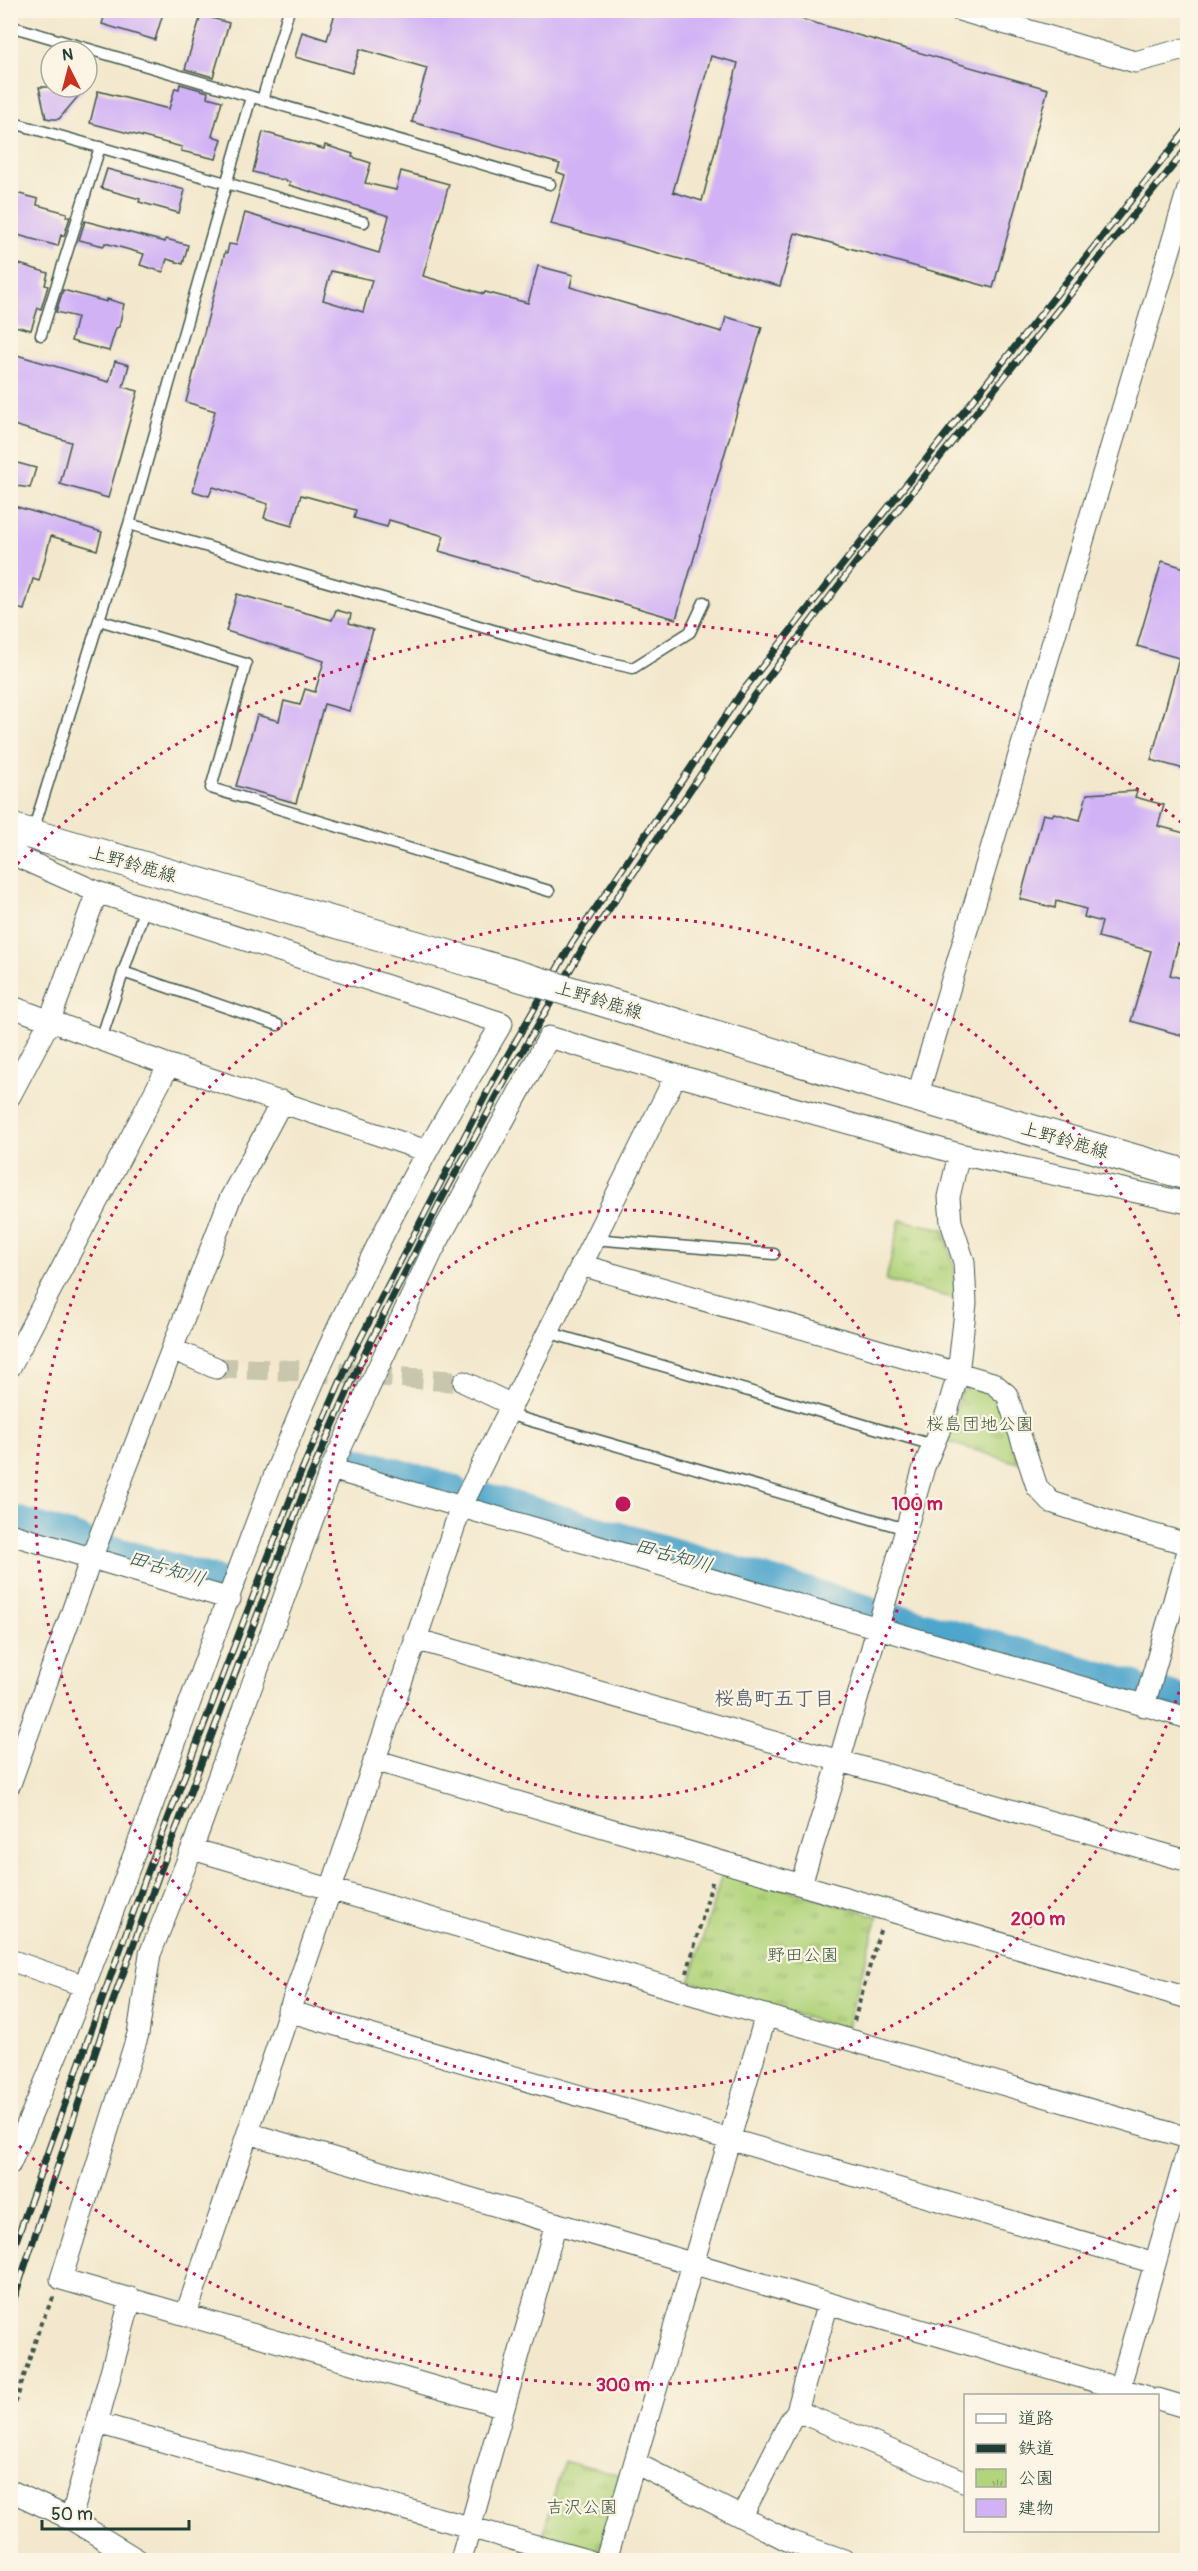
<svg xmlns="http://www.w3.org/2000/svg" width="1198" height="2571" font-family="Pangolin,'Klee One',sans-serif">
  <style>
    .park { fill: url(#park-tufts); stroke: #688858; stroke-width: 1.5 }
    .lines { fill: none; stroke-linecap: round; stroke-linejoin: round }
    .river { stroke: #50a6cc; stroke-width: 34 }
    .building { fill: #d1b2f5; fill-rule: evenodd }
    .street-tunnel { stroke: #c9c6ae; stroke-width: 21; stroke-dasharray: 21 10; stroke-linecap: butt }
    .lane-casing { stroke: #3f574b; stroke-width: 13 }
    .street-casing { stroke: #3f574b; stroke-width: 23 }
    .secondary-casing { stroke: #3f574b; stroke-width: 32 }
    .path { stroke: #3f574b; stroke-width: 4; stroke-dasharray: 4.5 4.5; stroke-linecap: butt }
    .lane { stroke: #fff; stroke-width: 10 }
    .street { stroke: #fff; stroke-width: 21 }
    .secondary { stroke: #fff; stroke-width: 30 }
    .rail-casing { stroke: #1f3d34; stroke-width: 7 }
    .rail { stroke: #fcf5e5; stroke-width: 4.5; stroke-dasharray: 14; stroke-linecap: butt }
    .secondary-bridge-casing { stroke: #3f574b; stroke-width: 32; stroke-linecap: butt }
    .secondary-bridge { stroke: #fff; stroke-width: 30 }
    .ring { fill: none; stroke: #c2185b; stroke-width: 3; stroke-dasharray: 3 6 }
    .labels { text-anchor: middle; stroke-width: 4.5; stroke-linejoin: round; paint-order: stroke }
    .street-label { font-size: 18px; fill: #1f3d34; stroke: #fcf5e5 }
    .park-label { font-size: 18px; fill: #3c5b43; stroke: #fcf5e5 }
    .water-label { font-size: 20px; font-style: italic; fill: #2e5c62; stroke: #fcf5e5 }
    .neighbourhood-label { font-size: 20px; font-weight: bold; fill: #5d6678; stroke: #fcf5e5 }
    .centre { fill: #c2185b; stroke: #fcf5e5; stroke-width: 3 }
    .ring-label { font-size: 18px; text-anchor: middle; font-weight: bold; fill: #c2185b; stroke: #fcf5e5; stroke-width: 4.5; stroke-linejoin: round; paint-order: stroke }
  </style>
  <defs>
    <pattern id="park-tufts" width="24" height="20" patternUnits="userSpaceOnUse" patternTransform="scale(1.5)"><rect width="24" height="20" fill="#b2d47d"/><path d="M3 7l-1-3M5 7V3M7 7l1-3M15 17l-1-3M17 17v-4M19 17l1-3" fill="none" stroke="#90ad67"/></pattern>
  </defs>
  <rect width="100%" height="100%" fill="#fcf5e5"/>
  <filter id="ink" filterUnits="userSpaceOnUse"><feTurbulence type="fractalNoise" baseFrequency=".0167" numOctaves="2"/><feDisplacementMap in="SourceGraphic" scale="12" xChannelSelector="R" yChannelSelector="G"/><feConvolveMatrix kernelMatrix="1 2 1 2 8 2 1 2 1" color-interpolation-filters="sRGB"/></filter>
  <filter id="wash" filterUnits="userSpaceOnUse"><feTurbulence type="fractalNoise" baseFrequency=".008" numOctaves="4" result="noise"/><feDisplacementMap in="SourceGraphic" scale="24" xChannelSelector="R" yChannelSelector="G"/><feGaussianBlur stdDeviation="1.35" result="paint"/><feColorMatrix in="noise" values="0 0 0 0 0 0 0 0 0 0 0 0 0 0 0 0 0 1.4 0 .05"/><feComposite in="paint" operator="in"/></filter>
  <g filter="url(#wash)">
    <rect width="100%" height="100%" fill="#f3e8cd"/>
    <!-- park -->
    <path class="park" d="M900 1220 944 1229 954 1268 955 1299 886 1280Z
      M971 1386 991 1393 1003 1405 1018 1463 947 1442 960 1394Z
      M723 1871 878 1916 846 2030 690 1981Z
      M564 2461 621 2476 602 2547 592 2554 541 2540Z"/>
    <g class="lines">
      <!-- river -->
      <path class="river" d="M352 1462 451 1491
        M483 1499 865 1611
        M10 1521 80 1542
        M111 1552 223 1585
        M896 1620 1132 1687
        M1164 1696 1188 1703"/>
    </g>
    <g id="blocks">
      <!-- building -->
      <path class="building" d="M106 10H164L155 40 102 24Z
        M336 10H769L1048 89 993 288 795 233 780 286 551 224 565 175 557 172 560 164 412 122 427 68 360 49 352 73 295 57 302 32 327 40ZM711 56 738 63 702 201 673 192Z
        M201 15 229 23 213 77 185 69Z
        M180 84 208 92 207 97 222 101 212 136 222 139 216 159 181 151 182 147 90 123 98 91 169 109 175 88 179 89Z
        M39 87H86L59 119H52L46 118Z
        M263 132 324 149 325 145 353 154 352 157 371 163 365 183 396 190 401 171 449 184 423 276 484 294 485 292 528 303 538 266 573 275 570 287 722 332 726 317 762 327 676 619 439 551 444 536 389 520 387 527 354 518 356 510 301 495 292 526 264 518 268 504 213 487 209 496 193 491 215 411 186 402 225 252 227 253 229 244 236 245 245 213 379 253 389 216 289 185 290 182 253 172ZM331 271 372 280 363 312 323 300Z
        M107 169 185 190 179 213 139 202 140 199 101 188Z
        M16 193 38 199 37 205 67 213 66 217H70L64 236 61 235 58 246 10 233V212Z
        M85 221 165 242 166 239 188 245 183 264 167 259 163 272 140 265 144 254 105 243 104 246 79 240Z
        M16 263 48 273 45 285 48 286 41 309 38 308 31 330 10 325V307L16 290 10 289V283Z
        M63 290 107 302V299L124 304 119 327 116 328 109 351 71 341 77 317 56 312Z
        M10 353 109 382 115 361 129 365 123 387 138 391 108 498 60 484 71 442 10 424Z
        M10 461 36 468 30 488 10 485Z
        M14 506 102 532 97 550 51 536 39 581 33 579 24 610 10 606V521Z
        M1162 561 1188 569V770L1151 760 1179 658 1137 646Z
        M237 594 332 620 336 610 351 614 349 623 373 630 349 711 324 704 296 803 236 786 257 715 279 721 284 701 300 705 305 689 315 692 324 661 226 631Z
        M1137 791 1135 797 1164 805 1158 826 1188 834V947L1178 944 1170 975 1188 980V1037L1131 1021 1151 951 1098 937 1102 922 1084 917 1086 909 1056 901 1055 908 1020 899 1043 814 1052 816 1054 813 1080 820 1087 794Z"/>
    </g>
  </g>
  <g filter="url(#ink)">
    <use href="#blocks" fill-opacity="0" stroke="#3f574b" stroke-width="1.5"/>
    <g class="lines">
      <!-- street-tunnel -->
      <path class="street-tunnel" d="M216 1368 308 1371 464 1382"/>
      <!-- lane casing -->
      <g class="lane-casing">
        <path id="lane" d="M10 26 550 184
          M262 100 289 10
          M10 122 364 222
          M41 335 100 147
          M129 524 592 659 633 668 690 632 704 602
          M99 620 246 664 211 788 549 891
          M32 834 129 524 251 97
          M123 972 278 1025
          M101 1039 145 907
          M593 1239 774 1254
          M547 1332 933 1445
          M507 1414 906 1529"/>
      </g>
      <!-- street casing -->
      <g class="street-casing">
        <path id="street" d="M959 10 1135 62 1188 48
          M10 828 16 856 97 892 502 1023C477 1066 450 1109 426 1153 370 1255 320 1361 277 1469 187 1700 111 1937 10 2164
          M10 1006 169 1065 427 1151
          M10 1096 50 1020 97 892
          M917 1097 1188 189
          M581 1265 993 1383 1007 1395 1037 1487 1051 1502 1123 1526 1188 1544
          M172 1349 216 1368
          M10 1367 169 1065
          M464 1382 512 1405
          M331 1469 1188 1718
          M10 1534 230 1599
          M415 1639 1188 1861
          M1144 1706 1188 1551
          M374 1760 1188 1998
          M10 1784 91 1559 230 1199 282 1101
          M192 1849 1188 2138
          M801 1884 839 1762 924 1467 947 1412 958 1374 966 1303 964 1262 951 1222 949 1197 959 1154
          M10 1960 85 1986
          M288 2011 1155 2263
          M248 2133 1145 2396
          M131 2298 71 2519 138 2560
          M828 2303 797 2411 966 2482
          M186 2314 461 1507 676 1075
          M1117 2396 1188 2149
          M1158 2399 1188 2408
          M504 2407 61 2279 138 2034 150 1954 192 1849 331 1469 433 1250 549 1037 676 1075 959 1154 1188 1203
          M97 2423 587 2560
          M635 2463 789 2541 844 2560
          M11 2491 71 2519
          M742 2516 790 2421 797 2411
          M461 2560 556 2223
          M606 2560 766 2015"/>
      </g>
      <!-- secondary casing -->
      <g class="secondary-casing">
        <path id="secondary" d="M10 828 475 963
          M592 998 917 1097 1188 1175"/>
      </g>
      <!-- path -->
      <path class="path" d="M687 1973 713 1879
        M854 2021 881 1927
        M10 2420 41 2323 54 2296"/>
      <!-- lane -->
      <use href="#lane" class="lane"/>
      <!-- street -->
      <use href="#street" class="street"/>
      <!-- secondary -->
      <use href="#secondary" class="secondary"/>
      <!-- rail casing -->
      <g class="rail-casing">
        <path id="rail" d="M10 2258 147 1874 298 1479 351 1357 494 1079 572 943 742 692 1188 128
          M10 2311 103 2029 158 1877 308 1481 363 1357 439 1204 505 1081 584 946 752 699 858 560 1188 147"/>
      </g>
      <!-- rail -->
      <use href="#rail" class="rail"/>
      <!-- secondary-bridge casing -->
      <g class="secondary-bridge-casing">
        <path id="secondary-bridge" d="M475 963 592 998"/>
      </g>
      <!-- secondary-bridge -->
      <use href="#secondary-bridge" class="secondary-bridge"/>
    </g>
  </g>
  <!-- distance rings -->
  <g class="ring">
    <circle cx="623" cy="1504" r="294"/>
    <path d="M1187 1666A587 587 0 1 1 1187 1342"/>
    <path d="M1183 2184A881 881 0 0 1 11 2138M11 870A881 881 0 0 1 1183 824"/>
  </g>
  <g class="labels">
    <!-- street labels -->
    <g class="street-label">
      <text transform="translate(133 864) rotate(16)" y="6">上野鈴鹿線</text>
      <text transform="translate(599 1000) rotate(17)" y="6">上野鈴鹿線</text>
      <text transform="translate(1065 1140) rotate(16)" y="6">上野鈴鹿線</text>
    </g>
    <!-- park labels -->
    <g class="park-label">
      <text x="980" y="1430">桜島団地公園</text>
      <text x="803" y="1961">野田公園</text>
      <text x="582" y="2513">吉沢公園</text>
    </g>
    <!-- water labels -->
    <g class="water-label">
      <text transform="translate(674 1555) rotate(16)" y="7">田古知川</text>
      <text transform="translate(167 1568) rotate(17)" y="7">田古知川</text>
    </g>
    <!-- neighbourhood labels -->
    <g class="neighbourhood-label">
      <text x="774" y="1705">桜島町五丁目</text>
    </g>
  </g>
  <circle cx="623" cy="1504" r="9" class="centre"/>
  <g class="ring-label">
    <text x="917" y="1510">100 m</text>
    <text x="1038" y="1925">200 m</text>
    <text x="623" y="2391">300 m</text>
  </g>
  <!-- margin -->
  <rect width="1198" height="2571" fill="none" stroke="#fcf5e5" stroke-width="36"/>
  <!-- legend -->
  <rect x="964" y="2394" width="195" height="138" fill="#fcf5e5" stroke="#a4ab9e" stroke-width="1.5"/>
  <rect x="976" y="2414" width="30" height="9" fill="#ffffff" stroke="#a4ab9e" stroke-width="1.5"/>
  <text x="1018" y="2424" font-size="18" fill="#1f3d34">道路</text>
  <rect x="976" y="2444" width="30" height="9" fill="#1f3d34" stroke="#a4ab9e" stroke-width="1.5"/>
  <text x="1018" y="2454" font-size="18" fill="#1f3d34">鉄道</text>
  <rect x="976" y="2469" width="30" height="18" fill="url(#park-tufts)" stroke="#a4ab9e" stroke-width="1.5"/>
  <text x="1018" y="2484" font-size="18" fill="#1f3d34">公園</text>
  <rect x="976" y="2499" width="30" height="18" fill="#d1b2f5" stroke="#a4ab9e" stroke-width="1.5"/>
  <text x="1018" y="2514" font-size="18" fill="#1f3d34">建物</text>
  <!-- north arrow -->
  <g transform="translate(69 69) rotate(354)"><circle r="28" fill="#fcf5e5" stroke="#a4ab9e" stroke-width="1.5"/>
  <path d="M0-4.5L10 22L0 15L-10 22Z" fill="#c8321e"/>
  <text y="-9" font-size="16" font-weight="bold" text-anchor="middle" fill="#1f3d34">N</text>
  </g>
  <!-- scale -->
  <path d="M42 2520v9h147v-9" fill="none" stroke="#1f3d34" stroke-width="3"/>
  <text x="51" y="2520" font-size="18" fill="#1f3d34" stroke="#fcf5e5" stroke-width="4.5" paint-order="stroke">50 m</text>
</svg>
